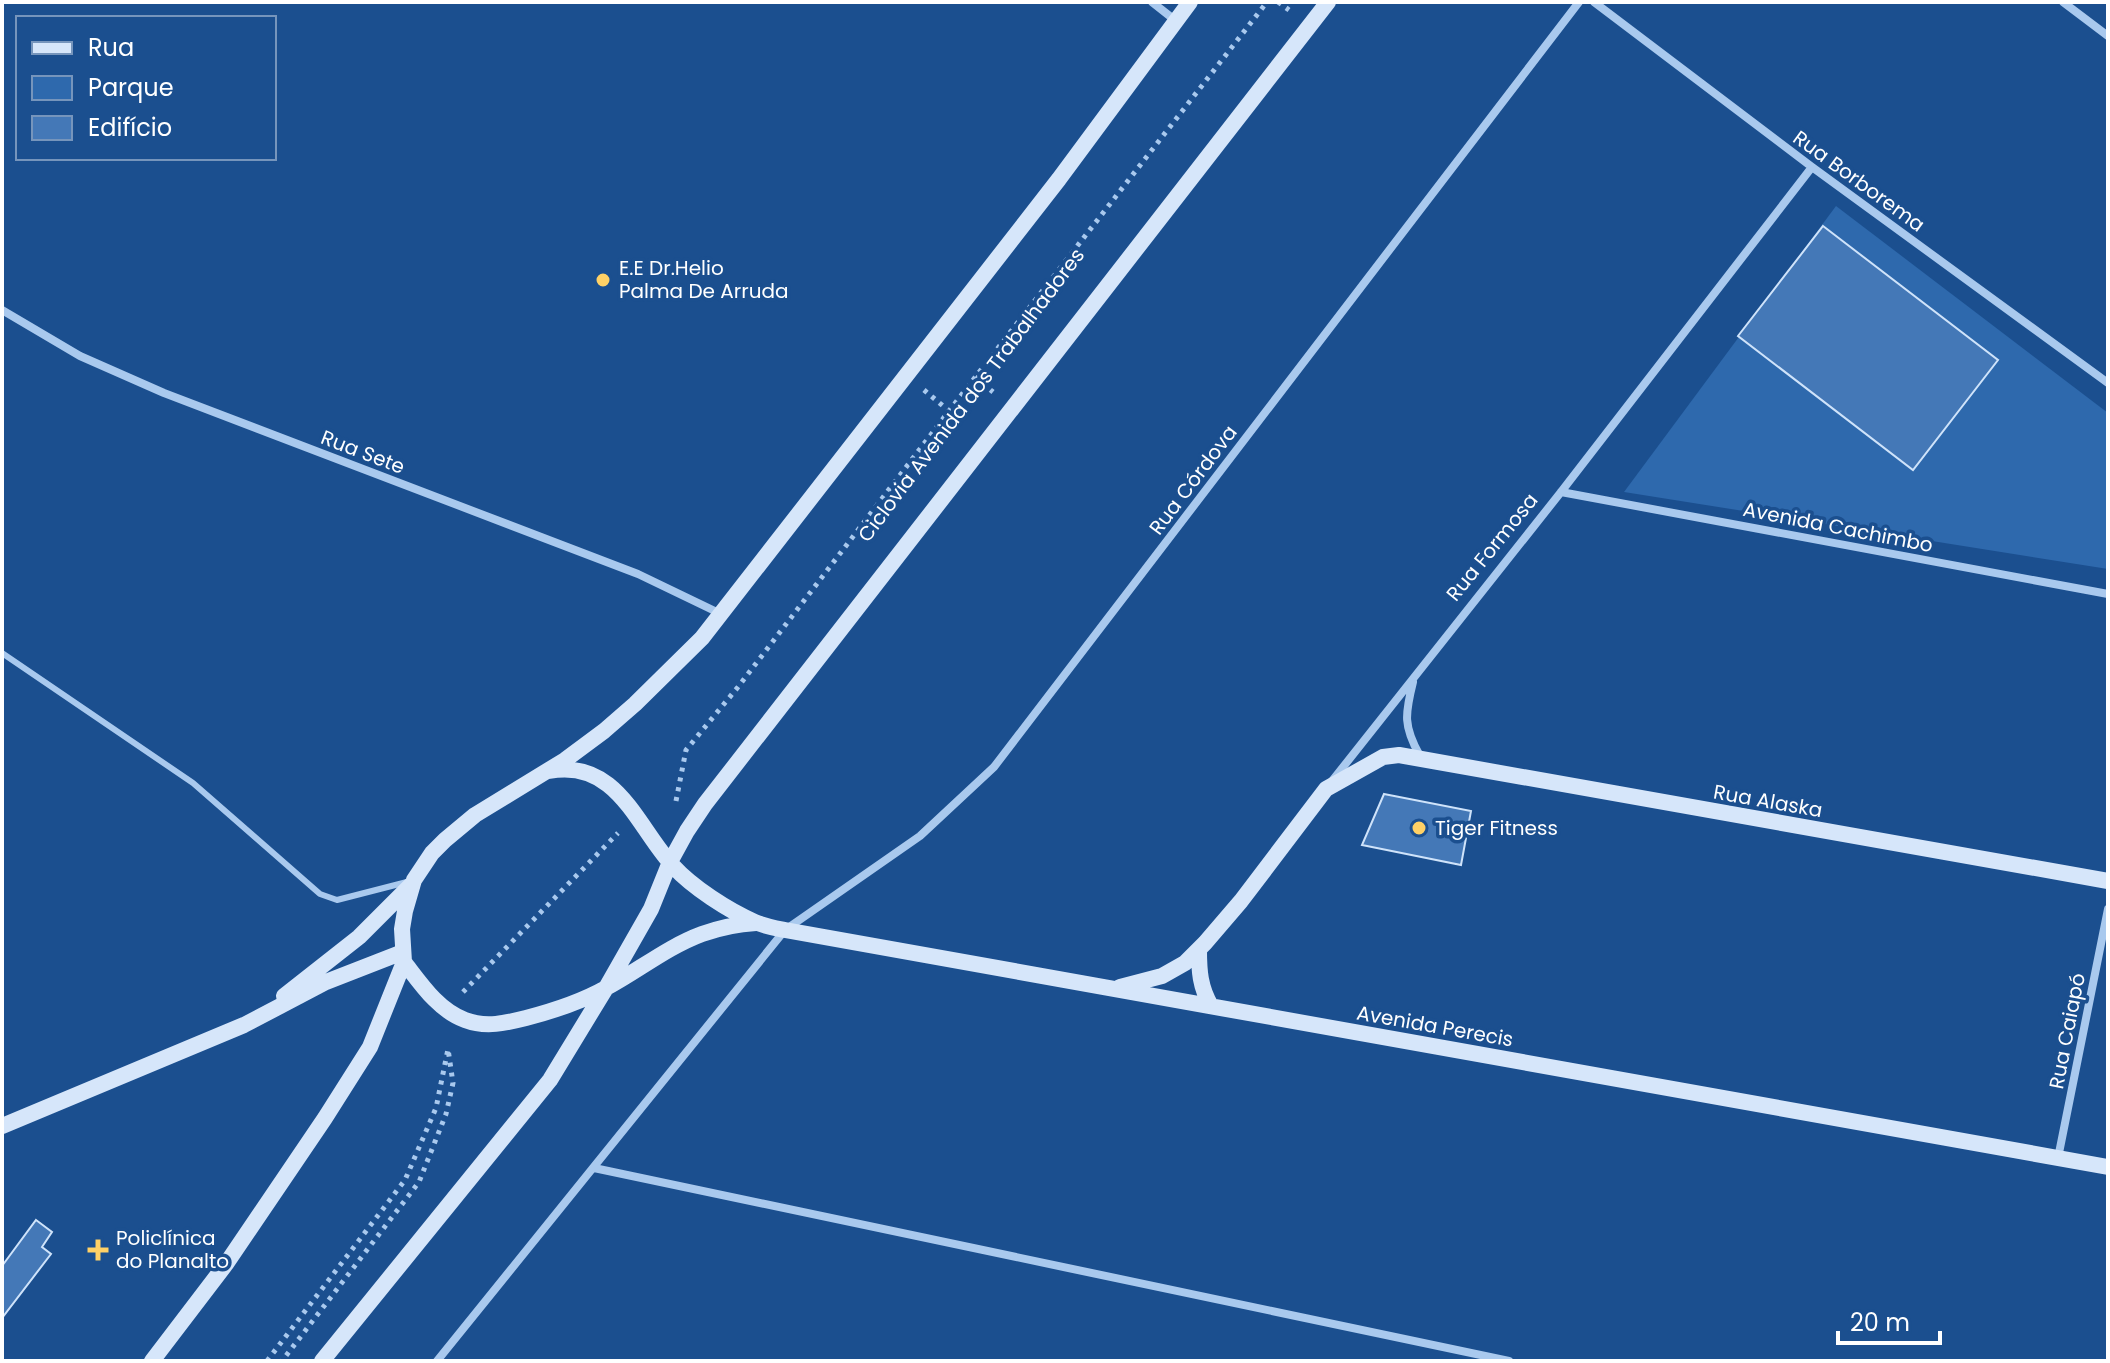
<svg xmlns="http://www.w3.org/2000/svg" width="2110" height="1363" font-family="Poppins,sans-serif">
  <style>
    .green { fill: #2e69ad }
    .building { fill: #4478b7; stroke: #cfe3fa; stroke-width: 2 }
    .lines { fill: none; stroke-linecap: round; stroke-linejoin: round }
    .path { stroke: #a9c9ee; stroke-width: 5; stroke-dasharray: 4 6; stroke-linecap: butt }
    .lane { stroke: #a9c9ee; stroke-width: 6 }
    .street { stroke: #a9c9ee; stroke-width: 8 }
    .secondary { stroke: #d6e6fa; stroke-width: 16 }
    .poi-dot { fill: #ffd166; stroke: #1b4f8f; stroke-width: 3 }
    .labels { text-anchor: middle; stroke-width: 7; stroke-linejoin: round; paint-order: stroke }
    .street-label { font-size: 20px; fill: #fff; stroke: #1b4f8f }
    .poi-label { font-size: 20px; fill: #fff; stroke: #1b4f8f; text-anchor: start }
  </style>
  <rect width="100%" height="100%" fill="#1b4f8f"/>
  <!-- green -->
  <path class="green" d="M1836 206 2108 413V569L1624 492Z"/>
  <!-- building -->
  <path class="building" d="M1823 226 1998 360 1913 470 1738 336Z
    M1384 794 1471 811 1461 865 1362 845Z
    M36 1220 52 1232 42 1247 51 1254 2 1318V1266Z"/>
  <g class="lines">
    <!-- path -->
    <path class="path" d="M1278 2 1289 10
      M975 377 993 392
      M924 390 949 411
      M676 801 686 750 738 687 949 411 1267 2
      M463 992 618 833
      M267 1361 405 1180 436 1108 448 1049 453 1083 446 1114 419 1182 282 1361"/>
    <!-- lane -->
    <path class="lane" d="M2 653 193 783 320 894 337 900 407 882"/>
    <!-- street -->
    <path class="street" d="M1152 2 1176 21
      M1594 2 1812 167 2108 383
      M2063 2 2108 36
      M2 310 80 356 164 393 638 574 719 613
      M1561 492 2108 594
      M1413 682C1405 714 1403 726 1420 756
      M1332 781 1561 492 1812 167
      M2058 1158 2108 909
      M594 1168 1509 1361
      M437 1361 785 930 920 836 994 767 1579 2"/>
    <!-- secondary -->
    <path class="secondary" d="M549 771C617 758 637 827 673 866 692 887 729 911 755 922 764 926 775 928 785 930L2108 1167
      M1199 950C1199 971 1200 987 1211 1006
      M404 962C421 984 438 1010 465 1020 486 1028 506 1023 526 1018 553 1011 581 1002 606 988 638 971 667 947 702 934 719 928 738 924 756 923
      M1120 987 1162 976 1185 963 1205 943 1241 901 1326 789 1383 757 1399 755 2108 881
      M284 996 359 937 411 885
      M2 1126 244 1025 326 982 403 952
      M152 1361 226 1264 325 1118 370 1047 404 962 402 929 405 911 414 880 432 853 445 840 475 815 565 760 604 731 635 704 702 638 1059 179 1190 2
      M322 1361 550 1080 606 988 651 909 670 862 687 831 705 804 1328 2"/>
  </g>
  <!-- markers -->
  <g class="poi-dot">
    <circle cx="603" cy="280" r="8"/>
    <circle cx="1419" cy="828" r="8"/>
    <path d="M94 1238h8v8h8v8h-8v8h-8v-8h-8v-8h8z"/>
  </g>
  <g class="labels">
    <!-- street labels -->
    <g class="street-label">
      <text transform="translate(1859 181) rotate(36)" y="7">Rua Borborema</text>
      <text transform="translate(971 395) rotate(-53)" y="7">Ciclovia Avenida dos Trabalhadores</text>
      <text transform="translate(363 452) rotate(21)" y="7">Rua Sete</text>
      <text transform="translate(1193 480) rotate(-53)" y="7">Rua Córdova</text>
      <text transform="translate(1838 527) rotate(11)" y="7">Avenida Cachimbo</text>
      <text transform="translate(1492 547) rotate(-51)" y="7">Rua Formosa</text>
      <text transform="translate(1768 801) rotate(10)" y="7">Rua Alaska</text>
      <text transform="translate(1435 1026) rotate(10)" y="7">Avenida Perecis</text>
      <text transform="translate(2067 1031) rotate(-79)" y="7">Rua Caiapó</text>
    </g>
    <!-- poi labels -->
    <g class="poi-label">
      <text x="619" y="275">E.E Dr.Helio<tspan x="619" dy="23">Palma De Arruda</tspan></text>
      <text x="1435" y="835">Tiger Fitness</text>
      <text x="116" y="1245">Policlínica<tspan x="116" dy="23">do Planalto</tspan></text>
    </g>
  </g>
  <!-- border -->
  <rect width="2110" height="1363" fill="none" stroke="#ffffff" stroke-width="8"/>
  <!-- legend -->
  <rect x="16" y="16" width="260" height="144" fill="#1b4f8f" stroke="#7695bc" stroke-width="2"/>
  <rect x="32" y="42" width="40" height="12" fill="#d6e6fa" stroke="#7695bc" stroke-width="2"/>
  <text x="88" y="56" font-size="24" fill="#ffffff">Rua</text>
  <rect x="32" y="76" width="40" height="24" fill="#2e69ad" stroke="#7695bc" stroke-width="2"/>
  <text x="88" y="96" font-size="24" fill="#ffffff">Parque</text>
  <rect x="32" y="116" width="40" height="24" fill="#4478b7" stroke="#7695bc" stroke-width="2"/>
  <text x="88" y="136" font-size="24" fill="#ffffff">Edifício</text>
  <!-- scale -->
  <path d="M1838 1331v12h102v-12" fill="none" stroke="#ffffff" stroke-width="4"/>
  <text x="1850" y="1331" font-size="24" fill="#ffffff" stroke="#1b4f8f" stroke-width="6" paint-order="stroke">20 m</text>
</svg>
